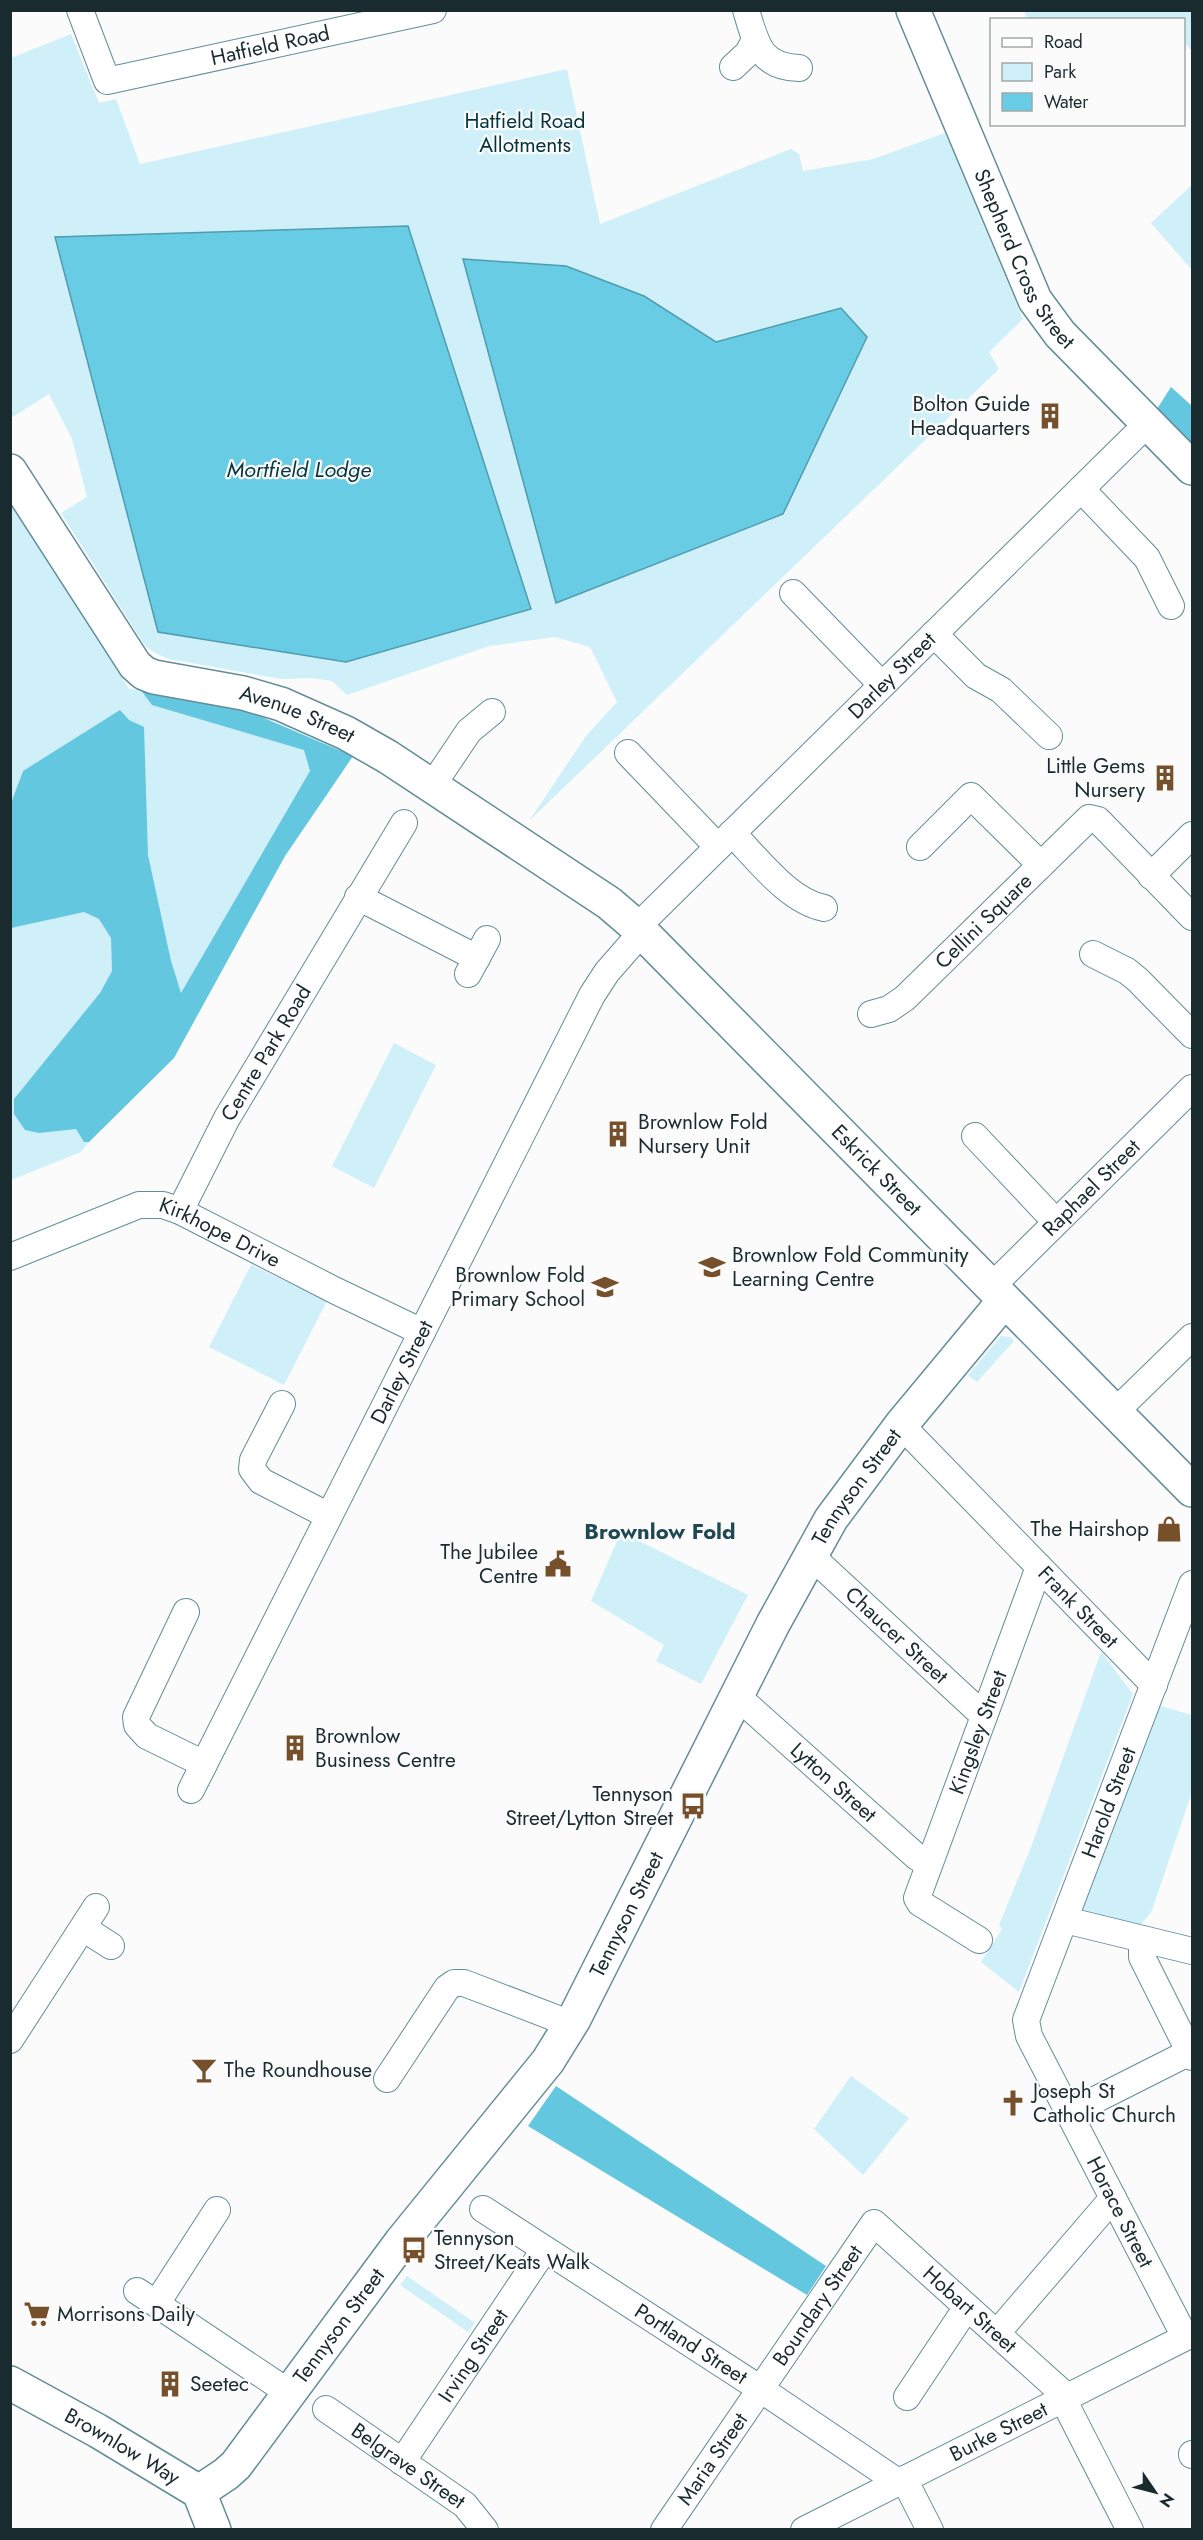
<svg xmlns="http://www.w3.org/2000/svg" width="1203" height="2540" font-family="Jost,sans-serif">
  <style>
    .green { fill: #cff0f9; fill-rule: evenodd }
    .forest { fill: #63c7df }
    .water { fill: #68cce4; stroke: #509cae; stroke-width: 1.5 }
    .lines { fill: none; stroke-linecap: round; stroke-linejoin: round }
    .street-casing { stroke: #638d98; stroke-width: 28 }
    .secondary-casing { stroke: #638d98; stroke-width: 36 }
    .street { stroke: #fff; stroke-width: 26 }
    .secondary { stroke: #fff; stroke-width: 33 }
    .labels { text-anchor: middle; stroke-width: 4.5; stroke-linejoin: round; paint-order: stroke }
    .street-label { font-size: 21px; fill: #192b2f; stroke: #fbfbfb }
    .park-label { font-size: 21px; fill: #02343e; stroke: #fbfbfb }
    .poi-label { font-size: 21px; fill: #192b2f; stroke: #fbfbfb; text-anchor: start }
    .water-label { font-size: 22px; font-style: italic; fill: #063741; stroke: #fbfbfb }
    .neighbourhood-label { font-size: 22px; font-weight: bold; fill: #1f4952; stroke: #fbfbfb }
  </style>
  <rect width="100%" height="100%" fill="#fbfbfb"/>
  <!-- green -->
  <path class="green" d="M1024 11H1192V51L1187 45 1184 48V20L1028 19Z
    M71 34 99 103 116 99 140 164 567 69 600 224 791 149 799 154 803 171 873 159 945 133 1023 319 989 352 999 369 529 821 586 736 617 702 590 647 555 637 489 646 347 695 332 681 312 678 281 679 169 659 157 654 145 646 61 513 87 497 72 439 49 394 11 418V58ZM566 266 644 296 716 342Z
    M1192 185V270L1151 223Z
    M10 500 129 689 215 697 353 756 285 856 248 918 174 1058 93 1137 81 1152 11 1180Z
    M394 1043 436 1065 374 1188 332 1166Z
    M251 1265 327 1301 284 1385 209 1347Z
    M1001 1336 1010 1337 1014 1341 977 1382 968 1375Z
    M621 1532 748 1595 701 1684 656 1661 664 1645 591 1601Z
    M1101 1652 1133 1694 1019 1992 981 1962 1002 1929 999 1925 1031 1847Z
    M1157 1705 1192 1715V1792L1151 1913 1130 1936 1089 1926 1071 1904Z
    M851 2076 909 2118 863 2175 814 2129Z
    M407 2276 475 2323 468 2332 400 2285Z"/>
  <!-- forest -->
  <path class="forest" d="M1171 387 1192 406V468L1148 423Z
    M140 689 215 697 353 756 285 856 174 1058 89 1142H84L76 1129 39 1133 25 1130 14 1114V1099L100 993 112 971 111 938 99 919 84 912 11 928 10 806 23 771 120 710 129 720 144 727 148 855 171 961 181 993 310 771 304 750 152 705Z
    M556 2086 826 2266 807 2295 528 2126Z"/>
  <!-- water -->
  <path class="water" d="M408 226 531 609 346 662 158 632 55 237Z
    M463 259 566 266 644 296 716 342 841 308 867 337 783 514 556 603Z"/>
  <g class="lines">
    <!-- street casing -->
    <g class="street-casing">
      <g id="street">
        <path id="s1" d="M80 10 107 81 433 10"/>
        <path d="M746 10C756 43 760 67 799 68"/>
        <path d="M733 67 748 53 755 40"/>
        <path d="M1081 489 1147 558 1171 606"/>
        <path d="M793 593 882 685"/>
        <path d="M934 634 976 676 1001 690 1049 736"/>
        <path d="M628 753 718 847"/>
        <path d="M432 786 469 731 492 712"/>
        <path d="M732 833C757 858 788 901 824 908"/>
        <path d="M920 847 971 796 1041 865"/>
        <path d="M1151 876 1192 835"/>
        <path d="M358 897 477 958"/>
        <path id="s2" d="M637 927 1148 423"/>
        <path d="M1093 954 1127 971 1138 980 1192 1035"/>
        <path d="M468 974 487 939"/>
        <path id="s3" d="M871 1014 889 1009 905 998 1089 818 1098 820 1192 917"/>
        <path d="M975 1136 1056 1222"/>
        <path id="s4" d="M180 1211 227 1118 404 823"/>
        <path id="s5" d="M10 1257 139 1205H163L180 1211 336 1291 422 1332"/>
        <path id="s6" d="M991 1287 1192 1088"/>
        <path d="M282 1404 253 1460 252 1469 261 1481 329 1516"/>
        <path d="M1116 1411 1192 1337"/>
        <path id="s7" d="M901 1425 1154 1685"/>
        <path id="s8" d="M810 1555 984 1716"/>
        <path d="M186 1612 136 1717 137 1725 147 1736 204 1764"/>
        <path id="s9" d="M738 1697 917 1857 929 1864"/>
        <path id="s10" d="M191 1790 592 995 607 972 642 932"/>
        <path d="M1065 1920 1192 1951"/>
        <path d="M83 1928 111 1946"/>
        <path d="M1142 1939V1957L1192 2057"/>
        <path id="s11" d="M979 1940 920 1903 917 1898 1039 1567"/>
        <path d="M10 2040 96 1907"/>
        <path d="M387 2079 447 1988 454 1983H464L571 2024"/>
        <path d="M1069 2113 1190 2052"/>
        <path id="s12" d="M483 2209 759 2388 898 2482"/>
        <path d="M137 2291 291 2394"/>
        <path d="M157 2303 217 2210"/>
        <path d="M997 2333 1113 2198"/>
        <path id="s13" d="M1185 2337 1029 2036 1026 2020 1192 1584"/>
        <path d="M907 2397 967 2307"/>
        <path d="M1063 2399 1130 2530"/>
        <path id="s14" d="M326 2409 465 2505 485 2530"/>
        <path d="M1192 2455V2454"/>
        <path id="s15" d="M402 2462 544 2250"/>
        <path d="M904 2479 930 2530"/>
        <path id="s16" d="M664 2530 874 2223 1067 2397"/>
        <path id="s17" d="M804 2530 1192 2334"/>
      </g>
    </g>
    <!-- secondary casing -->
    <g class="secondary-casing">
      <g id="secondary">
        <path id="s18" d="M913 10 1035 300 1060 334 1192 468"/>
        <path id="s19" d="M10 471 135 665 144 673 154 677 243 693 281 704 346 733 388 757 609 903 637 927 1192 1490"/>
        <path id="s20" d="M10 2383 98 2431 199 2492 214 2530"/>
        <path id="s21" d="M199 2492 226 2474 236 2465 401 2242 548 2061 574 2019 773 1624 831 1519 901 1425 1004 1301"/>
      </g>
    </g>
    <!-- street -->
    <use href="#street" class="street"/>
    <!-- secondary -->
    <use href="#secondary" class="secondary"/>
  </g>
  <!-- icons -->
  <defs>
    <g id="building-bare" transform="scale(2.07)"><path d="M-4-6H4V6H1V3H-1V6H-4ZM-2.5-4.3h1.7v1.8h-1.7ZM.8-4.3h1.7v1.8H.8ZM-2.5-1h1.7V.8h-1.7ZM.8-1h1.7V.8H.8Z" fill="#75502b" stroke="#fbfbfb" stroke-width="2.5" paint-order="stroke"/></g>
    <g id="university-bare" transform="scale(2.07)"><path d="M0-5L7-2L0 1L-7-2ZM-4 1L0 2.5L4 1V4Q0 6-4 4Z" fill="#75502b" stroke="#fbfbfb" stroke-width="2.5" paint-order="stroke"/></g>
    <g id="school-bare" transform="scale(2.07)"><path d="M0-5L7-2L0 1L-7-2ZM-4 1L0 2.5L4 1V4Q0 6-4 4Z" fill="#75502b" stroke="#fbfbfb" stroke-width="2.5" paint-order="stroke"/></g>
    <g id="shop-bare" transform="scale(2.07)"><path d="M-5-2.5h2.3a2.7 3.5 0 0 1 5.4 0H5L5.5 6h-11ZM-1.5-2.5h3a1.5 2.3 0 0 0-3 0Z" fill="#75502b" stroke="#fbfbfb" stroke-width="2.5" paint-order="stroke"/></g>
    <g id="civic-bare" transform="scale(2.07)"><path d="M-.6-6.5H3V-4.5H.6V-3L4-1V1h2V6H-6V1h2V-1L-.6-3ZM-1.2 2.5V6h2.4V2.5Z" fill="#75502b" stroke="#fbfbfb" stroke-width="2.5" paint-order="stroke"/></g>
    <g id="bus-bare" transform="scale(2.07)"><path d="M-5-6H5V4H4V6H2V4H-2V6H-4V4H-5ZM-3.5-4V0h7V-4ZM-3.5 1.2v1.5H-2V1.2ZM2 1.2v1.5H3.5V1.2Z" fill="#75502b" stroke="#fbfbfb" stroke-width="2.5" paint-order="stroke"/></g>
    <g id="bar-bare" transform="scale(2.07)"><path d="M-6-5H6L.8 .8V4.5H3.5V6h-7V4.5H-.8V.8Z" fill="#75502b" stroke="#fbfbfb" stroke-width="2.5" paint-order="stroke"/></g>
    <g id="church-bare" transform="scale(2.07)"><path d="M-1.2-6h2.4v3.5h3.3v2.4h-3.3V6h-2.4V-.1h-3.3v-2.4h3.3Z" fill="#75502b" stroke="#fbfbfb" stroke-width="2.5" paint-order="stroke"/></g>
    <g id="supermarket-bare" transform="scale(2.07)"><path d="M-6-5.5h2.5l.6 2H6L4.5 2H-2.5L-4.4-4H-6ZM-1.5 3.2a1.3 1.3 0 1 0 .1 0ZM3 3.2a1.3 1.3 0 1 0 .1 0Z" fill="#75502b" stroke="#fbfbfb" stroke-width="2.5" paint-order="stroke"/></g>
  </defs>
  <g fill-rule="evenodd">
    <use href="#building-bare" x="1050" y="416"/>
    <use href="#building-bare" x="1165" y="778"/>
    <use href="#building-bare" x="618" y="1134"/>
    <use href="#university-bare" x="712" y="1267"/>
    <use href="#school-bare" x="605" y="1287"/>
    <use href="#shop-bare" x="1169" y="1529"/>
    <use href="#civic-bare" x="558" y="1564"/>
    <use href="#building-bare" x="295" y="1748"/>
    <use href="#bus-bare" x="693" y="1806"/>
    <use href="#bar-bare" x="204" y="2070"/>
    <use href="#church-bare" x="1013" y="2103"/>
    <use href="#bus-bare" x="414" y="2250"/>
    <use href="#supermarket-bare" x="37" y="2314"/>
    <use href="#building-bare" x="170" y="2384"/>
  </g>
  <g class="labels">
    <!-- street labels -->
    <g class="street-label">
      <text dy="7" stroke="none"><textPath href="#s1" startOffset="243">Hatfield Road</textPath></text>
      <text dy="7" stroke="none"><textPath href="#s18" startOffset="273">Shepherd Cross Street</textPath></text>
      <text dy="7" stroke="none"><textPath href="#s2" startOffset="358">Darley Street</textPath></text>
      <text dy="7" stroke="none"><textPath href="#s19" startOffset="402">Avenue Street</textPath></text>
      <text dy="7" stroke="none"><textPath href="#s3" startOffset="148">Cellini Square</textPath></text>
      <text dy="7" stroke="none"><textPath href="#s4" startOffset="180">Centre Park Road</textPath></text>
      <text dy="7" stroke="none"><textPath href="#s19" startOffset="1146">Eskrick Street</textPath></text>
      <text dy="7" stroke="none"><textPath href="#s6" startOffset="141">Raphael Street</textPath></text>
      <text dy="7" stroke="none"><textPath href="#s5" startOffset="226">Kirkhope Drive</textPath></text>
      <text dy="7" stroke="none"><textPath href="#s10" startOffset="468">Darley Street</textPath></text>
      <text dy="7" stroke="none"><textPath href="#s21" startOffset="1209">Tennyson Street</textPath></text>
      <text dy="7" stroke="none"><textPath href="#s7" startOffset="254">Frank Street</textPath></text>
      <text dy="7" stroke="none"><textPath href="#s8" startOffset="118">Chaucer Street</textPath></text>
      <text dy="7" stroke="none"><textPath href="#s11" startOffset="252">Kingsley Street</textPath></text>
      <text dy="7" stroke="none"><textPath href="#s9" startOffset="128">Lytton Street</textPath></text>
      <text dy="7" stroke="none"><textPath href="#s13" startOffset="588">Harold Street</textPath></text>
      <text dy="7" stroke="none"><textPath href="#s21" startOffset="723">Tennyson Street</textPath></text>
      <text transform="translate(1120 2212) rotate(63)" y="7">Horace Street</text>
      <text dy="7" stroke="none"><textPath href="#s16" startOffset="272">Boundary Street</textPath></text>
      <text dy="7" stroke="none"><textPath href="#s16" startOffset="501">Hobart Street</textPath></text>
      <text dy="7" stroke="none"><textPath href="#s21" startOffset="219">Tennyson Street</textPath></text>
      <text dy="7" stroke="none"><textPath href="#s12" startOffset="248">Portland Street</textPath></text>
      <text dy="7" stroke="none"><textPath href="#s15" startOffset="128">Irving Street</textPath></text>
      <text dy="7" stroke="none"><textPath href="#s17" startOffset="218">Burke Street</textPath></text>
      <text dy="7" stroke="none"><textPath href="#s20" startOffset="129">Brownlow Way</textPath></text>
      <text dy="7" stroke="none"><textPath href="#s16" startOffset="86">Maria Street</textPath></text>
      <text dy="7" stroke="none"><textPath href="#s14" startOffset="100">Belgrave Street</textPath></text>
    </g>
    <!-- park labels -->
    <g class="park-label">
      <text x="525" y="128">Hatfield Road<tspan x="525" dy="24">Allotments</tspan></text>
    </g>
    <!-- poi labels -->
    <g class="poi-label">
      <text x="1030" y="411" text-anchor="end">Bolton Guide<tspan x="1030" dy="24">Headquarters</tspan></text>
      <text x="1145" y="773" text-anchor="end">Little Gems<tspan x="1145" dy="24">Nursery</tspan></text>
      <text x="638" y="1129">Brownlow Fold<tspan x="638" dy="24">Nursery Unit</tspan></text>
      <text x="732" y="1262">Brownlow Fold Community<tspan x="732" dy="24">Learning Centre</tspan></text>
      <text x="585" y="1282" text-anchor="end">Brownlow Fold<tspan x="585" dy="24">Primary School</tspan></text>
      <text x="1149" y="1536" text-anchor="end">The Hairshop</text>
      <text x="538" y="1559" text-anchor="end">The Jubilee<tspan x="538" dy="24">Centre</tspan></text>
      <text x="315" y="1743">Brownlow<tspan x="315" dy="24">Business Centre</tspan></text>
      <text x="673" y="1801" text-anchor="end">Tennyson<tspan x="673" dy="24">Street/Lytton Street</tspan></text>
      <text x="224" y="2077">The Roundhouse</text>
      <text x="1033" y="2098">Joseph St<tspan x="1033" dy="24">Catholic Church</tspan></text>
      <text x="434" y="2245">Tennyson<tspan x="434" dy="24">Street/Keats Walk</tspan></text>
      <text x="57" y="2321">Morrisons Daily</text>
      <text x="190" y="2391">Seetec</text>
    </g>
    <!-- water labels -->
    <g class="water-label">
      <text x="299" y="477">Mortfield Lodge</text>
    </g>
    <!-- neighbourhood labels -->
    <g class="neighbourhood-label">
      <text x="660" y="1539">Brownlow Fold</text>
    </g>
  </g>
  <!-- border -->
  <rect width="1203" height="2540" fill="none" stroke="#192b2f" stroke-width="24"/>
  <!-- legend -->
  <rect x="990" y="18" width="195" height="108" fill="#fbfbfb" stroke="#a1a8a9" stroke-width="1.5"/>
  <rect x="1002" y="38" width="30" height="9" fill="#ffffff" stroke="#a1a8a9" stroke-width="1.5"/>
  <text x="1044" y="48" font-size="18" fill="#192b2f">Road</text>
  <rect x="1002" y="63" width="30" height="18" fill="#cff0f9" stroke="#a1a8a9" stroke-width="1.5"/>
  <text x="1044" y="78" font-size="18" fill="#192b2f">Park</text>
  <rect x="1002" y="93" width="30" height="18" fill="#68cce4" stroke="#a1a8a9" stroke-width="1.5"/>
  <text x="1044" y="108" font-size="18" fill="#192b2f">Water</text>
  <!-- north arrow -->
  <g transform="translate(1155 2492) rotate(125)" stroke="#fbfbfb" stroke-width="4.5" paint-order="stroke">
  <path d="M0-4.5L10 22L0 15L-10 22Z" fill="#192b2f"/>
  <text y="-9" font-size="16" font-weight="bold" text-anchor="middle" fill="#192b2f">N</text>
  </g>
</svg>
